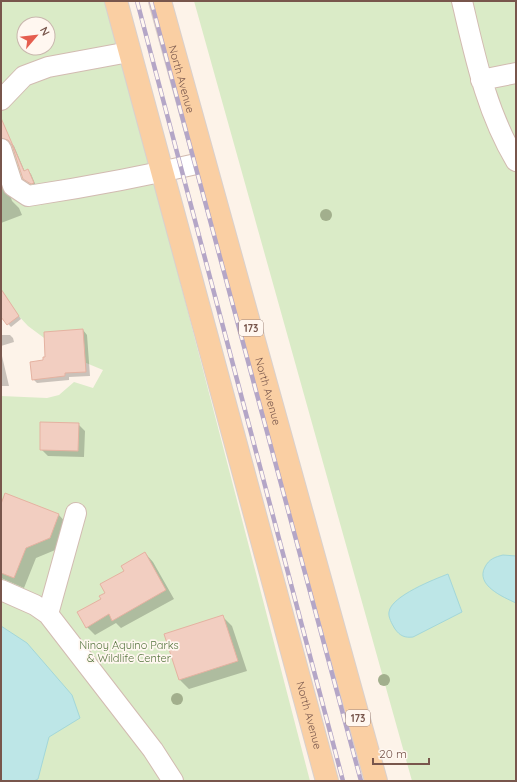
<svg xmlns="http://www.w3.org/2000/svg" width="517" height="782" font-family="Quicksand,sans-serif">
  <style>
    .green { fill: #daebc7; fill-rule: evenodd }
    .water { fill: #bde6e7; stroke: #a3d7d9 }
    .shadow { fill: #0003 }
    .building { fill: #f2cec1; stroke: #e5b2a1 }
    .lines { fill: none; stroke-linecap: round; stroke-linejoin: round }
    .minor-casing { stroke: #d2bbb1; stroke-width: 22 }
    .major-casing { stroke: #d9d0cd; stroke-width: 24 }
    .minor { stroke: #fff; stroke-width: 20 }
    .major { stroke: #facfa3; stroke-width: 22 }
    .rail-casing { stroke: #b4a6c7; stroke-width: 4.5 }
    .rail { stroke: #fff7f0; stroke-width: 3; stroke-dasharray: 9; stroke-linecap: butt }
    .tree { fill: #a2af8d }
    .labels { text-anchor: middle; stroke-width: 3.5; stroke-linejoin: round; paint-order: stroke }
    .shield { fill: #fff7f0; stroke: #a0867d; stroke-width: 1 }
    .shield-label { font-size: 10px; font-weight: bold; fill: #78564c }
    .street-label { font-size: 11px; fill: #78564c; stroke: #fff7f0 }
    .park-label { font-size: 11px; fill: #587741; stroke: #fff7f0 }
  </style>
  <rect width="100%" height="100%" fill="#fdf3e9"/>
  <!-- green -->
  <path class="green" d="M1 1H107L310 781H1V396L47 398 59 395 74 382 93 388 103 370 67 355 28 326 1 297ZM24 24H48V48H24Z
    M194 1H516V781H412Z"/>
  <!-- water -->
  <path class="water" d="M503 555 516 556V603C503 597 475 585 485 567 489 559 495 557 503 555Z
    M448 574 462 612 413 637C405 638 400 636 395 629 392 624 388 617 389 612 391 596 435 579 448 574Z
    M1 626 27 643 72 695 80 718 49 737 38 779 34 781H1Z"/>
  <!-- shadow -->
  <path class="shadow" d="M11 143 14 146 25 172 28 171 31 174 36 186 24 178Z
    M1 166 12 201 19 208 22 215 1 223Z
    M1 290 21 319 11 327 1 316Z
    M83 330 87 335 90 376 69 377V380L37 383 33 379 44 361Z
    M1 335H10L13 338 14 342 1 346Z
    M1 355 2 356 9 386H1Z
    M78 424 85 431 84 457 48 456 41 449Z
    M6 494 59 515 68 525 60 548 36 558 24 588 1 578V506Z
    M145 553 153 562 174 599 121 628 116 623 95 635 87 627 102 599 126 572Z
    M222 616 232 626 247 671 189 689 180 680Z"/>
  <!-- building -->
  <path class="building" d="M1 118 24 171 28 169 34 183 31 184 23 179 12 145 8 140 1 138Z
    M1 289 19 316 7 325 1 317Z
    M83 329 86 372 65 373V376L32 380 30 362 43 360V357H45L44 332Z
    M40 422 79 423 78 451 40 450Z
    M5 493 59 514 50 538 26 548 14 578 1 573V504Z
    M145 552 166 590 112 621 109 614 86 628 77 612 101 599 99 596 105 593 100 584 124 571 121 566Z
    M223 615 238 661 179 680 164 634Z"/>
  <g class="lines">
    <!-- minor casing -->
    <g class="minor-casing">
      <path id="minor" d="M462 1C475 56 486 111 516 161
        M481 80 516 73
        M1 100 24 76 48 67 129 52
        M1 149 13 186 28 196C87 187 146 176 205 162
        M1 590 35 605 48 614 153 750 173 781
        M48 614 76 513"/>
    </g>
    <!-- major casing -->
    <g class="major-casing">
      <g id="major">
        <path id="s1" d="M116 1 327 781"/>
        <path id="s2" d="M160 1 376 781"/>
      </g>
    </g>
    <!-- minor -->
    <use href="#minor" class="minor"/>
    <!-- major -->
    <use href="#major" class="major"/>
    <!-- rail casing -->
    <g class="rail-casing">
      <path id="rail" d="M137 1 343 781
        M151 1 361 781"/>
    </g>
    <!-- rail -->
    <use href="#rail" class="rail"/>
  </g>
  <!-- trees -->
  <g class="tree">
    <circle cx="326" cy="215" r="6"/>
    <circle cx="384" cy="680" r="6"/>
    <circle cx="177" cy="699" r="6"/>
  </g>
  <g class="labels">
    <!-- shield labels -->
    <g class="shield">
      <rect x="239" y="320" width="24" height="16" rx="3"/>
      <rect x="346" y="710" width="24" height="16" rx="3"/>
    </g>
    <g class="shield-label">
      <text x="251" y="332">173</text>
      <text x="358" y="722">173</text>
    </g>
    <!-- street labels -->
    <g class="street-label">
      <text dy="4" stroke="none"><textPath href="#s2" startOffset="81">North Avenue</textPath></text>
      <text dy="4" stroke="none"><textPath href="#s2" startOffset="405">North Avenue</textPath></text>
      <text dy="4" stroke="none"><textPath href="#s1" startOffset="740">North Avenue</textPath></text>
    </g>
    <!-- park labels -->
    <g class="park-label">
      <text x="129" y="649">Ninoy Aquino Parks<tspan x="129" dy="13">&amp; Wildlife Center</tspan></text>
    </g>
  </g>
  <!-- border -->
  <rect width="517" height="782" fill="none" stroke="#78564c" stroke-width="4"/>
  <!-- north arrow -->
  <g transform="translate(36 36) rotate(62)"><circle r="19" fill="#fff7f0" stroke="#c9b7ae"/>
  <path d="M0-3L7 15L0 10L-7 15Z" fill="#e55e4f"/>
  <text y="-6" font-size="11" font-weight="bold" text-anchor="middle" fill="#78564c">N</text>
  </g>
  <!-- scale -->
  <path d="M373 758v6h56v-6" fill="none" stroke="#78564c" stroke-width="2"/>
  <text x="379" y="758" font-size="12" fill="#78564c" stroke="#fff7f0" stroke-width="3" paint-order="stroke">20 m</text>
</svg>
